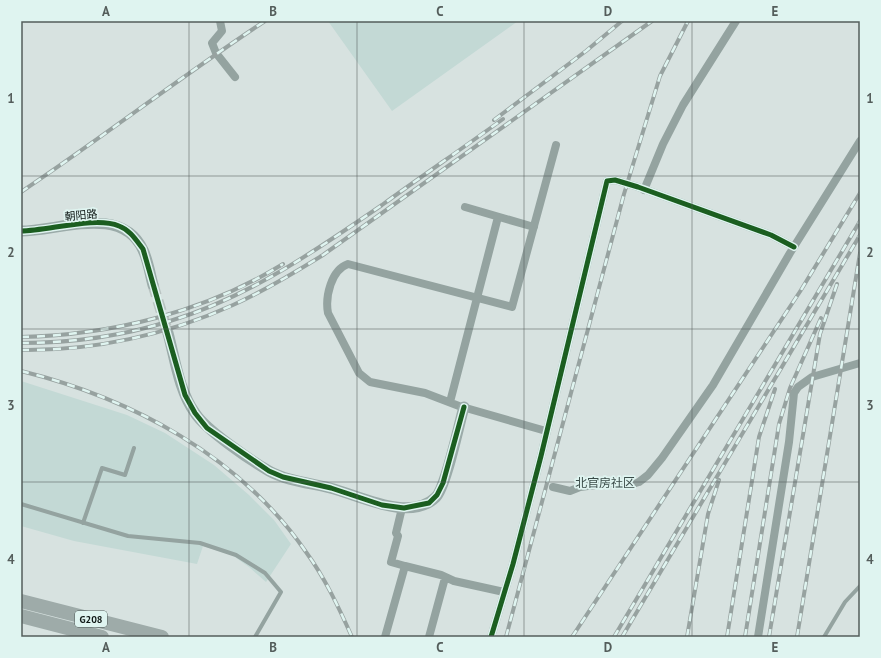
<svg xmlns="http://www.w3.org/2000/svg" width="881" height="658" font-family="'PT Sans','Noto Sans SC',sans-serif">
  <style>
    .built { fill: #c3d9d5 }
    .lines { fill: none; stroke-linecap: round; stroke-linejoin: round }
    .secondary-tunnel { stroke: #b9c3c1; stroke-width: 11; stroke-dasharray: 11 5.5; stroke-linecap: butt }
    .lane { stroke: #94a3a0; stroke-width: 4 }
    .street { stroke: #94a3a0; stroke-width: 8 }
    .secondary { stroke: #9baba9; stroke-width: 11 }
    .highway { stroke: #9eaba9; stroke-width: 14 }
    .rail-casing { stroke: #97a2a0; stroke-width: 4 }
    .rail { stroke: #dff4f0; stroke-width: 2.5; stroke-dasharray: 8; stroke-linecap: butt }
    .cycleway-casing { stroke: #dff4f0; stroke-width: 8 }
    .cycleway { stroke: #1b5e20; stroke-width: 5 }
    .grid { fill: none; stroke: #545d5b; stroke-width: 1; stroke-opacity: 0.55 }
    .labels { text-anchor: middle; stroke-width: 3.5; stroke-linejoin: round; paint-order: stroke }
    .shield { fill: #dff4f0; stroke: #4d5956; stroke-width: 1 }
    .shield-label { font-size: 10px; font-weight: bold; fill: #0e1614 }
    .street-label { font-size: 11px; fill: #0e1614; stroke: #dff4f0 }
    .neighbourhood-label { font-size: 12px; fill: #3a4b48; stroke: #dff4f0 }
    .neatline { fill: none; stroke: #545d5b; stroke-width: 1.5 }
    .grid-label { font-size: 13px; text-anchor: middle; font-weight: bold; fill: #545d5b }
  </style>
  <rect width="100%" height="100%" fill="#d7e2e0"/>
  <!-- built -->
  <path class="built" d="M328 21H518L392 111Z
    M21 381 127 415 165 433 214 465 249 495 274 520 291 544 266 582 249 567 232 555 203 546 197 564 74 541 21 526Z"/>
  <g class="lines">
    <!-- secondary-tunnel -->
    <path class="secondary-tunnel" d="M153 285 168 333"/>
    <!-- lane -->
    <path class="lane" d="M21 504 128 536 200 543 236 555 265 573 281 592 255 637
      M83 523 102 468 125 475 134 448
      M824 637 845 602 860 586"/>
    <!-- street -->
    <path class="street" d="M220 21 222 31 212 43 216 53 235 77
      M644 190 663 144 683 105 736 21
      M465 207 534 227
      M450 402 498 217
      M546 431 459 406 425 393 370 382 359 373 328 313C325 297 331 270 348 264L512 307 556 145
      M553 487 570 491 580 487 611 483 629 485 639 482 648 475 662 458 713 385 790 253 860 141
      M405 566 441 575 454 581 504 592
      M385 637 405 566 391 562 398 536 396 533 402 508
      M429 637 445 578
      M491 637 513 564 541 456 607 181 615 180 638 187 771 235 794 247
      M758 637 789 442 794 393 798 387 812 377 860 363"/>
    <!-- secondary -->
    <path class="secondary" d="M21 231C59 231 122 204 143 250 148 260 150 274 153 285
      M168 333C175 359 179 391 195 413 206 430 250 460 269 471 287 481 310 483 330 488 359 495 410 523 436 497 446 487 459 424 464 407"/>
    <!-- highway -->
    <path class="highway" d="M21 601 162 637
      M21 616 102 637"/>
    <!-- rail casing -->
    <g class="rail-casing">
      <path id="rail" d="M494 120 586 51 622 21
        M21 192C103 137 182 76 265 21
        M21 337C112 335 205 312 283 264
        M21 343C70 343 123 336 170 321 249 297 315 251 382 205 422 176 463 148 503 119
        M21 350C93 351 167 335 233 305 264 291 294 273 323 255L652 21
        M21 371C131 398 240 456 306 552 325 578 339 608 352 637
        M506 637 624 194 660 76 688 21
        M572 637 801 290 860 193
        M614 637 860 221
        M622 637 860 235
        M687 637 708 514 719 480
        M727 637 759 437 775 389
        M745 637 779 424 790 388 821 318
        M769 637 820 334 837 284
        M797 637 860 253"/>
    </g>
    <!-- rail -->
    <use href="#rail" class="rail"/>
    <!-- cycleway casing -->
    <g class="cycleway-casing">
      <path id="cycleway" d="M21 231C48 231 95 216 119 226 130 230 136 240 143 249L185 395 195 413 207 428 269 471 283 477 331 488 382 505 404 508 429 503 437 495 443 483 464 407
        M491 637 513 564 541 456 607 181 615 180 638 187 771 235 794 247"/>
    </g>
    <!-- cycleway -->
    <use href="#cycleway" class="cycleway"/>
  </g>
  <!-- grid -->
  <path class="grid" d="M189 21V637M357 21V637M524 21V637M692 21V637M21 176H860M21 329H860M21 482H860"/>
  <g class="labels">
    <!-- shield labels -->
    <rect class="shield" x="75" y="611" width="32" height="16" rx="3"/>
    <g class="shield-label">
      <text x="91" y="623">G208</text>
    </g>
    <!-- street labels -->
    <g class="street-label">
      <text transform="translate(81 215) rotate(-5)" y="4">朝阳路</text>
    </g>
    <!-- neighbourhood labels -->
    <g class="neighbourhood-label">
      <text x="605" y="487">北官房社区</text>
    </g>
  </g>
  <!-- border -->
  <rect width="881" height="658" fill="none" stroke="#dff4f0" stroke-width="44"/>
  <rect x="22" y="22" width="837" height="614" class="neatline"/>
  <g class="grid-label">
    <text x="106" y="16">A</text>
    <text x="273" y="16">B</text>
    <text x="440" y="16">C</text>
    <text x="608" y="16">D</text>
    <text x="775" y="16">E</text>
    <text x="11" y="103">1</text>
    <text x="870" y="103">1</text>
    <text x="11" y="257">2</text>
    <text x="870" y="257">2</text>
    <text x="11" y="410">3</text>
    <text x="870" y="410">3</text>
    <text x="11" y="564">4</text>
    <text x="870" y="564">4</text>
    <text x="106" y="652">A</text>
    <text x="273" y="652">B</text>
    <text x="440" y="652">C</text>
    <text x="608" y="652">D</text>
    <text x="775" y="652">E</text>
  </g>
</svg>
